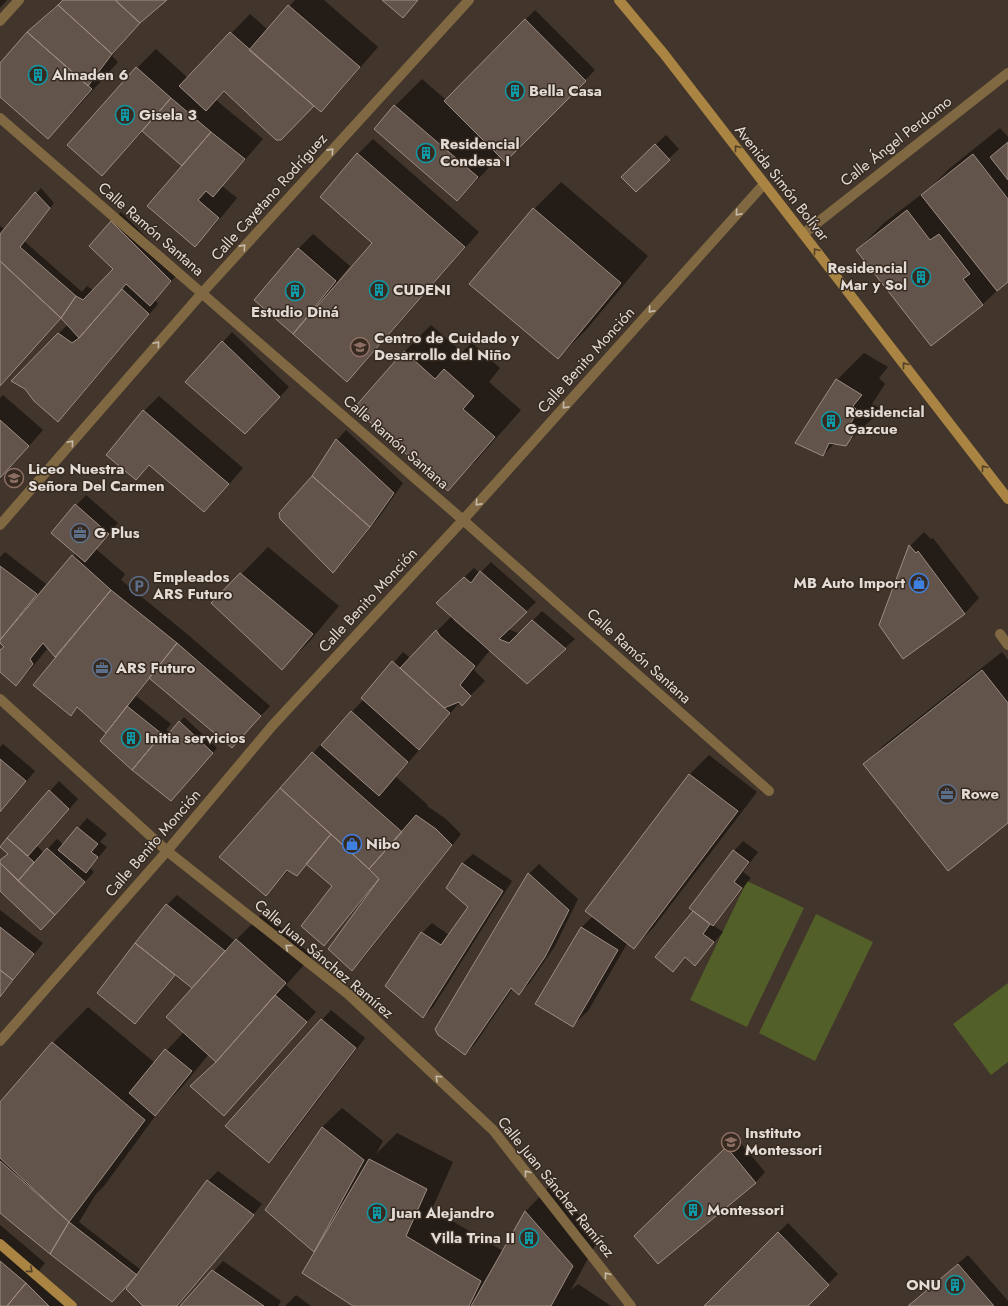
<svg xmlns="http://www.w3.org/2000/svg" width="1008" height="1306" font-family="Jost,sans-serif">
  <style>
    .green { fill: #535f28 }
    .shadow { fill: #0007; fill-rule: evenodd }
    .building { fill: #62544a; stroke: #9d8d82 }
    .lines { fill: none; stroke-linecap: round; stroke-linejoin: round }
    .service { stroke: #806942; stroke-width: 10 }
    .minor { stroke: #806942; stroke-width: 10 }
    .secondary { stroke: #a98442; stroke-width: 10 }
    .oneway { stroke: #544129 }
    .oneway2 { stroke: #c5b9a9 }
    .labels { text-anchor: middle; stroke-width: 3; stroke-linejoin: round; paint-order: stroke }
    .poi-label { font-size: 15px; font-weight: bold; fill: #e3dbd5; stroke: #372b21; text-anchor: start }
    .street-label { font-size: 15px; fill: #e3dbd5; stroke: #372b21 }
  </style>
  <rect width="100%" height="100%" fill="#42352b"/>
  <!-- green -->
  <path class="green" d="M747 881 804 908 747 1027 690 1000Z
    M816 914 873 942 815 1061 759 1033Z
    M1008 983V1062L991 1075 953 1024Z"/>
  <!-- shadow -->
  <path class="shadow" d="M0 0H7L0 8Z
    M165 0 144 18 122 43 112 56 118 62 75 110 48 137 0 95V65L28 33 55 6 56 7Z
    M295 0H324L378 47 340 91 321 111 314 105 280 139 225 91 216 100 263 139 222 186 237 198 214 226 194 245 183 166 143 131 102 175 137 68 156 49 188 78 250 14 268 30Z
    M535 10 595 70 505 161 499 155 484 173 457 200 395 106 422 79 446 100Z
    M1000 128 1008 137V280L983 304 931 345 857 250 884 223 931 187 950 168Z
    M666 135 679 149 636 190 632 167Z
    M373 139 479 232 362 366 347 380 256 300 298 249 313 234 350 266 339 280 341 281 374 243 321 197 358 154Z
    M561 182 648 256 585 331 558 358 471 284 534 209Z
    M41 188 54 203 24 241 82 292 87 286 94 291 115 269 111 222 121 212 180 271 155 300 158 304 68 411 58 421 26 389 13 381 68 324 62 317 0 385V226L5 230Z
    M431 325 462 352 472 343 500 368 489 382 521 410 475 462 448 489 404 352Z
    M232 332 289 387 255 423 223 342Z
    M864 353 888 367 879 378 885 384 872 404 880 408 873 418 845 445 835 443 823 455 837 380Z
    M3 395 43 430 0 479V398Z
    M159 396 243 468 219 496 204 511 150 465 136 479 107 454 144 411Z
    M346 430 403 483 380 516 343 562 333 572 337 440Z
    M86 495 118 523 96 549 125 574 121 580 187 634 270 706 241 737 150 678 136 696 171 724 166 730 171 733 184 717 217 748 176 795 78 707 71 714 59 652 44 644 47 649 30 670 16 685 0 671V651L4 646 0 642V557L5 552 46 584 27 607 28 608 76 553 52 532Z
    M924 532 931 539 933 538 979 598 965 613 903 657 910 546Z
    M268 547 339 606 309 642 282 668 213 603Z
    M491 562 536 602 508 629 520 634 542 611 575 639 527 682 490 650 474 670 485 681 462 704 460 702 396 777 428 805 427 806 446 819 461 834 362 960 352 970 364 901 363 900 324 945 334 886 307 864 296 874 289 870 266 895 313 753 364 699 363 698 403 652 410 658 452 616 447 594 474 568 480 573ZM452 616 468 631 467 632 454 621Z
    M1002 652 1008 660V822L865 764 884 745Z
    M3 744 35 771 0 813V747Z
    M709 755 757 792 653 928 634 947 628 942 588 1011 573 1025 581 928 593 916 586 911 690 774Z
    M59 781 78 799 37 846 44 853 57 839 64 845 87 818 107 834 100 842 107 847 90 868 94 872 51 919 0 890V862L9 853 1 847Z
    M743 841 758 852 743 872 751 878 722 915 713 925 723 932 695 964 686 957 673 971 657 957 694 911 734 851Z
    M473 854 512 881 433 1007 423 1017 422 933 432 923 449 935 469 907 447 888 463 863Z
    M539 864 578 899 555 946 529 984 519 993 513 988 475 1044 465 1054 529 874Z
    M177 895 235 941 264 912 312 956 286 985 316 1012 224 1115 217 1062 209 1054 182 1087 161 1108 104 1186 96 1194 79 1222 141 1270 208 1181 218 1171 262 1204 178 1306H145L137 1273 117 1296 0 1212V1103L53 1043 88 1007 155 1063 184 1032 194 988 176 974 145 1013 135 1023 98 993 167 905Z
    M0 910 43 943 0 998Z
    M331 1010 365 1038 279 1152 269 1162 322 1020Z
    M342 1108 383 1141 376 1154 397 1133 453 1162 432 1209 503 1251 526 1211 552 1184 599 1238 571 1290 578 1284 611 1306H355L317 1247 314 1251 322 1127Z
    M735 1140H738L765 1172 756 1182 658 1263 635 1236Z
    M788 1223 838 1274 806 1306H705Z
    M0 1225 45 1263 36 1274 69 1306H0Z
    M968 1255 1008 1301V1306H908Z
    M223 1261 281 1301 278 1306H182Z
    M296 1295 311 1306H285Z"/>
  <!-- building -->
  <path class="building" d="M63 0H115L140 23 112 54 58 5Z
    M115 0H167L140 23Z
    M382 0H418L403 18Z
    M58 5 112 54 88 86 27 32Z
    M288 5 360 67 321 112 249 50Z
    M525 19 586 81 505 162 444 101Z
    M27 32 92 89 48 139 0 97V63Z
    M230 32 314 106 281 140H276L224 91 206 111 179 86Z
    M136 67 171 98 102 176 67 145Z
    M171 98 211 132 182 166 142 131Z
    M394 105 478 177 457 201 374 129Z
    M211 132 245 159 213 197 206 191 198 200 219 218 195 247 147 206Z
    M1008 142V180L990 157Z
    M655 144 670 160 636 192 621 177Z
    M357 153 465 247 347 382 293 334 372 243 320 197Z
    M973 154 1008 199V282L997 291 921 195Z
    M35 192 50 208 20 247 76 296 61 318 0 261V234Z
    M533 208 621 283 558 359 469 284Z
    M907 210 930 240 939 234 970 274 963 279 983 305 931 346 856 250Z
    M111 221 171 281 150 306 126 284 79 338 61 318 76 296 83 300 113 269 89 246Z
    M298 248 336 281 293 334 254 300Z
    M0 261 61 318 0 386Z
    M122 289 149 314 58 422 34 401 25 389 11 381 58 333 72 343 79 338Z
    M222 341 280 397 245 434 185 382Z
    M404 351 435 379 444 369 474 396 463 409 495 437 448 491 354 408Z
    M836 379 862 395 853 406 858 411 846 431 853 435 846 446 829 443 823 456 795 443Z
    M143 410 229 484 204 512 149 465 136 480 106 455Z
    M0 420 29 446 0 478Z
    M336 439 394 493 370 527 312 476Z
    M312 476 370 527 333 573 280 519 279 513Z
    M75 504 109 534 85 562 51 533Z
    M909 545 916 553 918 551 965 614 903 659 879 625Z
    M72 555 111 590 55 657 43 643 30 659 33 664 16 686 0 672V650L4 647 0 643V640Z
    M0 566 37 594 0 640Z
    M480 571 527 612 499 639 509 643 532 620 566 649 527 684 436 603 464 577 471 583Z
    M240 573 313 634 282 670 211 603Z
    M111 590 177 643 106 733 77 707 71 716 33 685Z
    M436 630 440 636 475 666 460 685 471 696 462 706 459 702 444 708 400 668Z
    M177 643 261 716 232 748 149 678Z
    M392 661 450 713 419 750 361 698Z
    M982 670 1008 703V823L948 871 863 764Z
    M127 706 162 734 132 770 100 741Z
    M351 711 408 762 379 796 321 745Z
    M179 721 213 753 171 801 132 770 162 734 166 737Z
    M312 752 402 832 369 869 280 788Z
    M0 759 26 781 0 812Z
    M689 774 738 811 634 949 585 911Z
    M280 788 331 834 297 876 287 870 266 896 219 857Z
    M49 790 69 809 28 856 7 838Z
    M416 815 436 829 452 845 352 971 328 949 379 879 369 869Z
    M77 827 98 844 91 852 98 857 86 873 58 850Z
    M331 834 369 869 379 879 324 946 301 926 332 886 306 864Z
    M7 838 34 862 18 881 0 863V860L8 854 0 847Z
    M47 848 85 882 55 915 18 881Z
    M733 850 749 862 734 882 742 888 713 926 689 908Z
    M0 863 55 915 41 930 0 891Z
    M462 863 503 891 423 1018 385 986 421 932 441 945 468 907 446 888Z
    M528 873 569 910 545 957 519 995 511 988 465 1055 438 1035 435 1029Z
    M166 904 225 951 192 988 135 943Z
    M693 911 710 924 703 934 714 942 695 966 685 957 673 972 655 957Z
    M0 927 34 954 13 980 0 970Z
    M581 927 618 950 573 1027 535 1004Z
    M236 939 286 983 216 1062 166 1017Z
    M135 943 175 975 135 1024 97 993Z
    M0 970 13 980 0 997Z
    M275 995 307 1022 224 1116 190 1086 216 1062Z
    M321 1019 356 1048 269 1163 225 1126Z
    M52 1042 145 1120 69 1222 0 1158V1102Z
    M165 1049 192 1071 155 1116 129 1093Z
    M322 1127 364 1160 314 1252 265 1210Z
    M724 1149H728L756 1183 658 1264 634 1236Z
    M369 1159 427 1189 406 1236 481 1281 469 1306H353L302 1273Z
    M0 1161 69 1222 50 1254 0 1213Z
    M207 1180 254 1215 177 1306H143L126 1289Z
    M525 1211 573 1266 551 1306H471Z
    M69 1222 137 1275 112 1302 50 1254Z
    M778 1232 829 1285 808 1306H704Z
    M0 1261 26 1283 7 1306H0Z
    M958 1264 994 1306H908Z
    M212 1270 264 1306H180Z
    M26 1283 49 1306H7Z"/>
  <g class="lines">
    <!-- service -->
    <path class="service" d="M1000 634 1008 645"/>
    <!-- minor -->
    <path class="minor" d="M0 21 19 0
      M0 118 463 520 769 791
      M803 234 1008 73
      M0 525 202 293 469 0
      M0 699 167 851 348 994 493 1130 631 1306
      M0 1041 167 851 272 726 463 520 764 184"/>
    <!-- secondary -->
    <path class="secondary" d="M619 0 664 54 1008 499
      M0 1244 72 1306"/>
  </g>
  <!-- one-way arrows -->
  <defs><path id="oneway-chevron" d="M-2-3.5L2.5 0L-2 3.5" fill="none" stroke-width="1.6" stroke-linecap="round" stroke-linejoin="round"/></defs>
  <g class="oneway">
    <use href="#oneway-chevron" transform="translate(737 148) rotate(-128)"/>
    <use href="#oneway-chevron" transform="translate(816 251) rotate(-128)"/>
    <use href="#oneway-chevron" transform="translate(905 365) rotate(-128)"/>
    <use href="#oneway-chevron" transform="translate(984 468) rotate(-128)"/>
    <use href="#oneway-chevron" transform="translate(30 1270) rotate(41)"/>
  </g>
  <g class="oneway2">
    <use href="#oneway-chevron" transform="translate(331 151) rotate(-48)"/>
    <use href="#oneway-chevron" transform="translate(738 213) rotate(132)"/>
    <use href="#oneway-chevron" transform="translate(243 247) rotate(-48)"/>
    <use href="#oneway-chevron" transform="translate(651 310) rotate(132)"/>
    <use href="#oneway-chevron" transform="translate(157 344) rotate(-49)"/>
    <use href="#oneway-chevron" transform="translate(565 406) rotate(132)"/>
    <use href="#oneway-chevron" transform="translate(71 443) rotate(-49)"/>
    <use href="#oneway-chevron" transform="translate(478 503) rotate(132)"/>
    <use href="#oneway-chevron" transform="translate(288 947) rotate(-142)"/>
    <use href="#oneway-chevron" transform="translate(438 1078) rotate(-137)"/>
    <use href="#oneway-chevron" transform="translate(527 1173) rotate(-128)"/>
    <use href="#oneway-chevron" transform="translate(607 1275) rotate(-128)"/>
  </g>
  <!-- icons -->
  <defs>
    <g id="building-ring" transform="scale(1)"><circle r="9.5" fill="#372b21" stroke="#0f9aa8" stroke-width="1.5"/><path d="M-4-6H4V6H1V3H-1V6H-4ZM-2.5-4.3h1.7v1.8h-1.7ZM.8-4.3h1.7v1.8H.8ZM-2.5-1h1.7V.8h-1.7ZM.8-1h1.7V.8H.8Z" fill="#0f9aa8"/></g>
    <g id="school-ring" transform="scale(1)"><circle r="9.5" fill="#372b21" stroke="#8d6e63" stroke-width="1.5"/><path d="M0-5L7-2L0 1L-7-2ZM-4 1L0 2.5L4 1V4Q0 6-4 4Z" fill="#8d6e63"/></g>
    <g id="office-ring" transform="scale(1)"><circle r="9.5" fill="#372b21" stroke="#5c6f8a" stroke-width="1.5"/><path d="M-6-3h4V-5.5h4V-3h4V5H-6ZM-1-4.5V-3h2v-1.5ZM-6 0V1H6V0Z" fill="#5c6f8a"/></g>
    <g id="shop-ring" transform="scale(1)"><circle r="9.5" fill="#372b21" stroke="#3f7fe0" stroke-width="1.5"/><path d="M-5-2.5h2.3a2.7 3.5 0 0 1 5.4 0H5L5.5 6h-11ZM-1.5-2.5h3a1.5 2.3 0 0 0-3 0Z" fill="#3f7fe0"/></g>
    <g id="parking-ring" transform="scale(1)"><circle r="9.5" fill="#372b21" stroke="#5c6f8a" stroke-width="1.5"/><path d="M-3.5-5.5H1a3.5 3.5 0 0 1 0 7H-1V5.5H-3.5ZM-1-3.4V-.6H.8a1.4 1.4 0 0 0 0-2.8Z" fill="#5c6f8a"/></g>
  </defs>
  <g fill-rule="evenodd">
    <use href="#building-ring" x="38" y="75"/>
    <use href="#building-ring" x="515" y="91"/>
    <use href="#building-ring" x="125" y="115"/>
    <use href="#building-ring" x="426" y="153"/>
    <use href="#building-ring" x="921" y="277"/>
    <use href="#building-ring" x="379" y="290"/>
    <use href="#building-ring" x="295" y="291"/>
    <use href="#school-ring" x="360" y="347"/>
    <use href="#building-ring" x="831" y="421"/>
    <use href="#school-ring" x="14" y="478"/>
    <use href="#office-ring" x="80" y="533"/>
    <use href="#shop-ring" x="919" y="583"/>
    <use href="#parking-ring" x="139" y="586"/>
    <use href="#office-ring" x="102" y="668"/>
    <use href="#building-ring" x="131" y="738"/>
    <use href="#office-ring" x="947" y="794"/>
    <use href="#shop-ring" x="352" y="844"/>
    <use href="#school-ring" x="731" y="1142"/>
    <use href="#building-ring" x="693" y="1210"/>
    <use href="#building-ring" x="377" y="1213"/>
    <use href="#building-ring" x="529" y="1238"/>
    <use href="#building-ring" x="955" y="1285"/>
  </g>
  <g class="labels">
    <!-- poi labels -->
    <g class="poi-label">
      <text x="52" y="80">Almaden 6</text>
      <text x="529" y="96">Bella Casa</text>
      <text x="139" y="120">Gisela 3</text>
      <text x="440" y="149">Residencial<tspan x="440" dy="17">Condesa I</tspan></text>
      <text x="907" y="273" text-anchor="end">Residencial<tspan x="907" dy="17">Mar y Sol</tspan></text>
      <text x="393" y="295">CUDENI</text>
      <text x="295" y="317" text-anchor="middle">Estudio Diná</text>
      <text x="374" y="343">Centro de Cuidado y<tspan x="374" dy="17">Desarrollo del Niño</tspan></text>
      <text x="845" y="417">Residencial<tspan x="845" dy="17">Gazcue</tspan></text>
      <text x="28" y="474">Liceo Nuestra<tspan x="28" dy="17">Señora Del Carmen</tspan></text>
      <text x="94" y="538">G Plus</text>
      <text x="153" y="582">Empleados<tspan x="153" dy="17">ARS Futuro</tspan></text>
      <text x="905" y="588" text-anchor="end">MB Auto Import</text>
      <text x="116" y="673">ARS Futuro</text>
      <text x="145" y="743">Initia servicios</text>
      <text x="961" y="799">Rowe</text>
      <text x="366" y="849">Nibo</text>
      <text x="745" y="1138">Instituto<tspan x="745" dy="17">Montessori</tspan></text>
      <text x="707" y="1215">Montessori</text>
      <text x="391" y="1218">Juan Alejandro</text>
      <text x="515" y="1243" text-anchor="end">Villa Trina II</text>
      <text x="941" y="1290" text-anchor="end">ONU</text>
    </g>
    <!-- street labels -->
    <g class="street-label">
      <text transform="translate(896 141) rotate(-38)" y="5">Calle Ángel Perdomo</text>
      <text transform="translate(782 183) rotate(52)" y="5">Avenida Simón Bolívar</text>
      <text transform="translate(269 197) rotate(-48)" y="5">Calle Cayetano Rodríguez</text>
      <text transform="translate(151 229) rotate(41)" y="5">Calle Ramón Santana</text>
      <text transform="translate(586 360) rotate(-48)" y="5">Calle Benito Monción</text>
      <text transform="translate(396 442) rotate(41)" y="5">Calle Ramón Santana</text>
      <text transform="translate(368 600) rotate(-47)" y="5">Calle Benito Monción</text>
      <text transform="translate(639 656) rotate(42)" y="5">Calle Ramón Santana</text>
      <text transform="translate(153 843) rotate(-49)" y="5">Calle Benito Monción</text>
      <text transform="translate(324 959) rotate(40)" y="5">Calle Juan Sánchez Ramírez</text>
      <text transform="translate(556 1187) rotate(51)" y="5">Calle Juan Sánchez Ramírez</text>
    </g>
  </g>
</svg>
